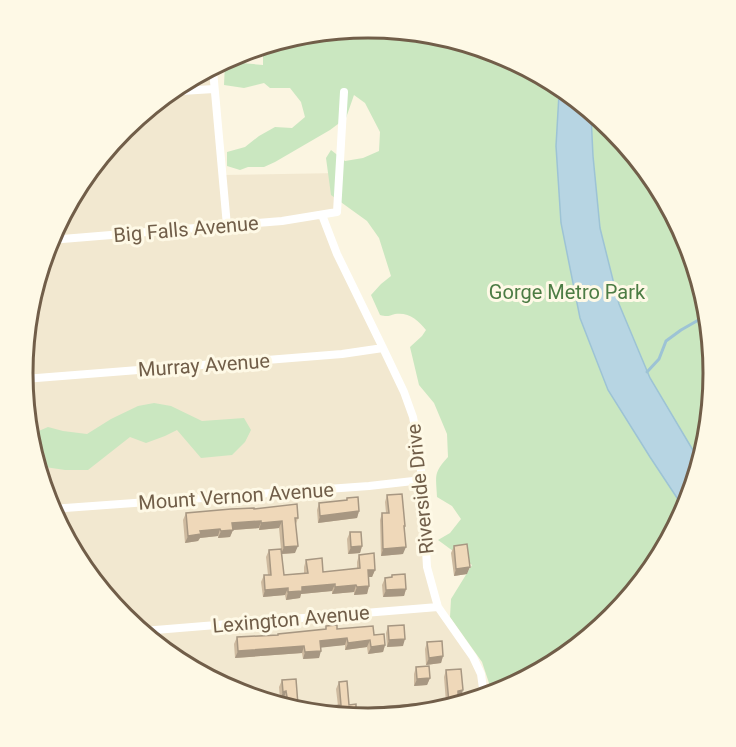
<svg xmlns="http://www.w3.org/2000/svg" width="736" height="747" font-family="Roboto,sans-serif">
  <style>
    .residential { fill: #f2e8d0 }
    .green { fill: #cae7c0 }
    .water { fill: #b7d5e3; stroke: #9dc3d5; stroke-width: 1.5 }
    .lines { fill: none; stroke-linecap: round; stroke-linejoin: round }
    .stream { stroke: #9dc3d5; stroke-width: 3 }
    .street { stroke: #fff; stroke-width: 8 }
    .wall { fill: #ceba9f }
    .shaded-wall { fill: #a79782 }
    .building { fill: #efd8b9; stroke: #a79782; stroke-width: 1.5 }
    .labels { text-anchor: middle; stroke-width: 6; stroke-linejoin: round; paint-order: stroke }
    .street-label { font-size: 20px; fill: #715e49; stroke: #fef9e6 }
    .park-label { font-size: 20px; fill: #4c7c44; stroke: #fef9e6 }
    .rim { fill: none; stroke: #715e49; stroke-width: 3 }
  </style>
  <rect width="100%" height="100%" fill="#fbf5e1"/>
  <!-- residential -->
  <path class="residential" d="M212 70 222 175 339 173 337 212 323 215 413 417 427 567 438 607 473 657 484 696 368 719 235 693 123 618 49 505 23 374 49 241 124 129Z"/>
  <!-- green -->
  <path class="green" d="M368 28 501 54 613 129 687 242 713 374 687 506 612 618 500 693 490 695 489 683 482 662 450 617 451 599 472 565 438 540 450 533 461 519 452 506 437 497C436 476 433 473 448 457L447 434 434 403 419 385 410 347 422 336 426 330C418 320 409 312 395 314 389 316 387 317 380 315L371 295 381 284 391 276 379 238 367 221 331 195 326 158 331 150 345 161 363 158 379 151 380 132 365 103 354 95 346 118 330 130 275 162 264 167H248L240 170 227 166V152L245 147 259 136 275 127 292 128 305 117 301 102 290 88H270L264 83 244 88 224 85 225 62 236 54 241 53 242 63 263 65V49Z
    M154 403 171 406 202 421 244 418 251 430 245 442 232 455 201 458 177 430 165 436 146 443 130 437 88 470H65L45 467 39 458 34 433 48 427 63 431 87 434 111 419 138 406Z"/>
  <!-- water -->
  <path class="water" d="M559 94 591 115 593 156 600 228 619 304 650 378 697 457 687 506 685 510 650 457 608 390 580 318 561 223 556 146Z"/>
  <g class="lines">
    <!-- stream -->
    <path class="stream" d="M647 372 659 359 666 341 681 330 702 318"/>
    <!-- street -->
    <path class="street" d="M213 70 227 226
      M181 91 214 89
      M322 215 337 254 383 348 404 392 413 417 418 442 422 480 427 567 438 607 473 657 481 674 484 696
      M50 240 282 221 337 212 344 92
      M24 379 342 354 383 348
      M51 509 369 486 422 480
      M143 631 438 607"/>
  </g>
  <!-- wall -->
  <path class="wall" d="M387 495 403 512 405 526 404 529 403 554 381 556 380 520 382 513H386L385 502Z
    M347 498 359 511 357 518 318 523 317 510 319 503 346 500Z
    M254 509 298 518 296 524 295 553 282 554 284 575 304 573V567L306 560 323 572 357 569V562L359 555 375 570 372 577H368L369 586 367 594 354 595V592L332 594V591L301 594 300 598 286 600 285 595 263 597 261 582 264 575H268L266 557 269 550 281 549 279 528 259 530V528L233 530 230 537 218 538V536L200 538 198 541 185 543 183 520 186 513Z
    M350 532 362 546 360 553 348 554 347 539Z
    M454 546 467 574 454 576 451 553Z
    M392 575 406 589 404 596 383 597 382 585 385 578 391 577Z
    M326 626 337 629 374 635 385 645 383 652 368 654 367 647 345 650V645L321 647 319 658 303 659 302 653 235 658 234 644 237 637 278 635 325 630Z
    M388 626 403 646 387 647 386 633Z
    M427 642 443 656 441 663 426 665 425 649Z
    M416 667 430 678 427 685 414 686V674Z
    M446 670 461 697 458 698V701L446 703 444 677Z
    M282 680 298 705 284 702V698L280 699 279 687Z
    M339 682 349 705 356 709 415 707 368 719 338 706 336 689Z"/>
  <!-- shaded-wall -->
  <path class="shaded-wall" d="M359 511 357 518 318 523 320 516Z
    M261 521 259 528 233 530 230 537 218 538 221 531 232 523Z
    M282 521 279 528 259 530 261 523Z
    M220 529 218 536 200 538 198 541 185 543 188 536 200 531Z
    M298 546 295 553 281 554 284 547Z
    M362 546 360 553 348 554 351 547Z
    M406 547 403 554 381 556 383 549Z
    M470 567 467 574 454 576 456 569Z
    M368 570H375L372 577H365Z
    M335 584 332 591 301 594 300 598 286 600 288 592 302 587Z
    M356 585 354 592 332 594 335 587Z
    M369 586 367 594 354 595 357 587Z
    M288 588 285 595 263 597 265 590Z
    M406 589 404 596 383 597 386 590Z
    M347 638 345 645 318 648 320 641Z
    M405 639 403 646 387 647 389 640Z
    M370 640 367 647 345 650 348 643Z
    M385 645 383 652 368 654 371 647Z
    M304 646 302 653 235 658 238 651Z
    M321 651 319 658 303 659 305 652Z
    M443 656 441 663 426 665 429 658Z
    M430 678 427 685 414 686 417 679Z
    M463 690 461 697 455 698 458 691Z
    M286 691 284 698 280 699 283 692Z"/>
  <!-- building -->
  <path class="building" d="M402 494 405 526H404L406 547 383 549 382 513H389L387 495Z
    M358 497 359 511 320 516 319 503 347 500V498Z
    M297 504 298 518H295L298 546 284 547 282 521 261 523V521L232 523 233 530 221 531 220 529 200 531 201 534 188 536 186 513 231 509 254 508V509Z
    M350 532H361L362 546 351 547Z
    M467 544 470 567 456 569 454 546Z
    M281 549 284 575 308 573 306 560 322 558 323 572 360 568 359 555 374 553 375 570H368L369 586 357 587 356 585 335 587V584L302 587V591L288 592V588L265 590 264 575H271L269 550Z
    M405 574 406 589 386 590 385 578 392 577V575Z
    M337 625V629L373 626 374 635 384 634 385 645 371 647 370 640 348 643 347 638 320 641 321 651 305 652 304 646 238 651 237 637 278 635V634L326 629V626Z
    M404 625 405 639 389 640 388 626Z
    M442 641 443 656 429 658 427 642Z
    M429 666 430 678 417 679 416 667Z
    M461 669 463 690 458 691V701L449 703 446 670Z
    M296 679 298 705 288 703 286 691 283 692 282 680Z
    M347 681 349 705 356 704V709L415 704V707L443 704 368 719 313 708 341 705 339 682Z
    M310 704 311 708 298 705Z"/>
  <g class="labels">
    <!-- street labels -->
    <g class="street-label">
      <text transform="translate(186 229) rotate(-5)" y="7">Big Falls Avenue</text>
      <text transform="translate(204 365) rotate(-4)" y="7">Murray Avenue</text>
      <text transform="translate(420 489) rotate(-96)" y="7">Riverside Drive</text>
      <text transform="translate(236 496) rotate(-4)" y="7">Mount Vernon Avenue</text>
      <text transform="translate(291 619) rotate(-5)" y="7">Lexington Avenue</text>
    </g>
    <!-- park labels -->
    <g class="park-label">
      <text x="567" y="299">Gorge Metro Park</text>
    </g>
  </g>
  <!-- crop -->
  <path d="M0 0H736V747H0ZM33 373a335 335 0 1 1 670 0a335 335 0 1 1-670 0Z" fill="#fef9e6" fill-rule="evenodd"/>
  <path class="rim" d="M33 373a335 335 0 1 1 670 0a335 335 0 1 1-670 0Z"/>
</svg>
